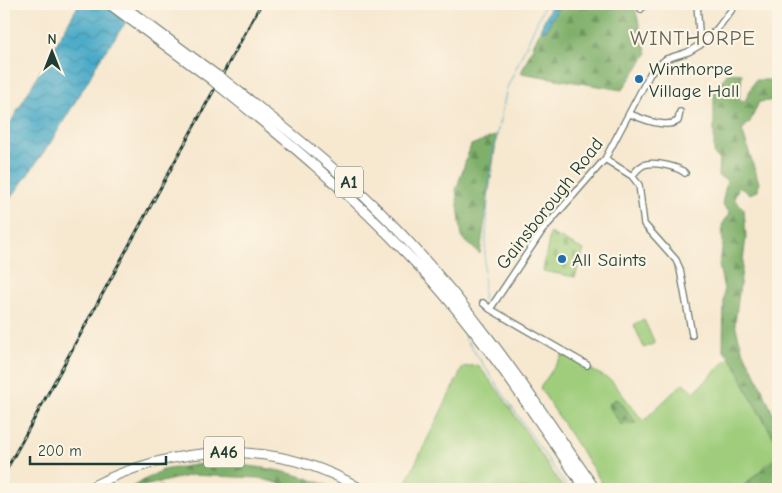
<svg xmlns="http://www.w3.org/2000/svg" width="782" height="493" font-family="'Comic Neue',sans-serif">
  <style>
    .grass { fill: #9fcd7b; stroke: #5f8558 }
    .forest { fill: url(#forest-firs); stroke: #4f7650 }
    .cemetery { fill: url(#cemetery-stones); stroke: #5f8558 }
    .water { fill: url(#water-waves); stroke: #34747e }
    .lines { fill: none; stroke-linecap: round; stroke-linejoin: round }
    .stream { stroke: #49aac8; stroke-width: 1 }
    .minor-casing { stroke: #6b796b; stroke-width: 8 }
    .trunk-casing { stroke: #6b796b; stroke-width: 11 }
    .minor { stroke: #fff; stroke-width: 5.5 }
    .trunk { stroke: #fff; stroke-width: 9 }
    .rail-casing { stroke: #1f3d34; stroke-width: 3 }
    .rail { stroke: #fcf5e5; stroke-width: 1; stroke-dasharray: 4; stroke-linecap: butt }
    .trunk-bridge-casing { stroke: #6b796b; stroke-width: 11; stroke-linecap: butt }
    .trunk-bridge { stroke: #fff; stroke-width: 9 }
    .poi-dot { fill: #1f6fb2; stroke: #fcf5e5; stroke-width: 2 }
    .labels { text-anchor: middle; stroke-width: 4.5; stroke-linejoin: round; paint-order: stroke }
    .shield { fill: #fcf5e5; stroke: #617469; stroke-width: 1 }
    .shield-label { font-size: 18px; font-weight: bold; fill: #1f3d34 }
    .poi-label { font-size: 19px; fill: #1f3d34; stroke: #fcf5e5; text-anchor: start }
    .street-label { font-size: 19px; fill: #1f3d34; stroke: #fcf5e5 }
    .quarter-label { font-size: 21px; letter-spacing: 1px; fill: #65645a; stroke: #fcf5e5 }
  </style>
  <defs>
    <pattern id="forest-firs" width="22" height="20" patternUnits="userSpaceOnUse" patternTransform="scale(1.25)"><rect width="22" height="20" fill="#7fb06b"/><path d="M5 1l3.5 6h-7zM16 11l3.5 6h-7z" fill="#679059"/></pattern>
    <pattern id="cemetery-stones" width="16" height="16" patternUnits="userSpaceOnUse" patternTransform="scale(1.25)"><rect width="16" height="16" fill="#9fcd7b"/><path d="M2 7V4a2 2 0 0 1 4 0v3zM10 15v-3a2 2 0 0 1 4 0v3z" fill="#81a866"/></pattern>
    <pattern id="water-waves" width="16" height="10" patternUnits="userSpaceOnUse" patternTransform="scale(1.25)"><rect width="16" height="10" fill="#49aac8"/><path d="M0 5q4-4 8 0t8 0" fill="none" stroke="#3c8ca3"/></pattern>
  </defs>
  <rect width="100%" height="100%" fill="#fcf5e5"/>
  <filter id="ink" filterUnits="userSpaceOnUse"><feTurbulence type="fractalNoise" baseFrequency=".02" numOctaves="2"/><feDisplacementMap in="SourceGraphic" scale="10" xChannelSelector="R" yChannelSelector="G"/><feConvolveMatrix kernelMatrix="1 2 1 2 8 2 1 2 1" color-interpolation-filters="sRGB"/></filter>
  <filter id="wash" filterUnits="userSpaceOnUse"><feTurbulence type="fractalNoise" baseFrequency=".0096" numOctaves="4" result="noise"/><feDisplacementMap in="SourceGraphic" scale="20" xChannelSelector="R" yChannelSelector="G"/><feGaussianBlur stdDeviation="1.12" result="paint"/><feColorMatrix in="noise" values="0 0 0 0 0 0 0 0 0 0 0 0 0 0 0 0 0 1.4 0 .05"/><feComposite in="paint" operator="in"/></filter>
  <g filter="url(#wash)">
    <rect width="100%" height="100%" fill="#f7e8d0"/>
    <!-- grass -->
    <path class="grass" d="M644 320 655 343 644 348 634 325Z
      M735 352 778 441V454L740 489H606L540 388 563 354 612 381 643 421 683 383 694 392Z
      M478 365 500 393 564 489H408L405 484 463 367Z"/>
    <!-- forest -->
    <path class="forest" d="M552 4H634L647 54 622 90 521 73Z
      M728 73 742 74 739 99 745 101 755 80H778V100L759 102 750 122 742 130 759 183 758 191 749 194 739 186 734 199 744 209 746 237 735 324 742 349 756 375 778 425V445L749 395 736 366 723 349 724 290 719 265 723 243 722 225 730 213 722 204 727 180 718 176 719 158 714 155V90Z
      M497 135 480 254 462 238 456 190 471 145Z
      M615 399 620 401 636 423 621 425 608 405Z
      M778 452C778 467 781 479 770 489H740L776 458Z
      M208 463C255 465 292 470 336 489H298L259 478 192 475 144 486 143 489H128L162 470Z"/>
    <!-- cemetery -->
    <path class="cemetery" d="M550 233 584 250 575 277 543 271Z"/>
    <!-- water -->
    <path class="water" d="M79 4H139L99 60 89 79 51 142 4 208V134Z
      M552 4H560L546 30 542 31 540 29Z"/>
    <g class="lines">
      <!-- stream -->
      <path class="stream" d="M484 272 490 166 507 88 545 4
        M483 300 484 276
        M465 334V338L568 489"/>
    </g>
  </g>
  <g filter="url(#ink)">
    <g class="lines">
      <!-- minor casing -->
      <g class="minor-casing">
        <path id="minor" d="M697 4 700 45
          M641 9 645 4
          M630 114C643 119 665 129 678 121L680 112
          M605 159 632 176 639 185 644 224 676 260 680 269 692 335
          M632 176C636 171 640 165 647 164 657 162 679 167 685 173
          M483 303 490 309 542 231 605 159 651 72 666 59 688 52 700 45 717 29 736 4
          M490 309 587 365
          M163 489V488"/>
      </g>
      <!-- trunk casing -->
      <g class="trunk-casing">
        <path id="trunk" d="M109 4 212 80
          M121 4 215 74
          M223 79C276 121 331 163 379 211 463 294 529 392 595 489
          M219 86C286 140 351 194 410 257 477 327 531 409 585 489
          M87 489C172 444 276 437 361 489"/>
      </g>
      <!-- minor -->
      <use href="#minor" class="minor"/>
      <!-- trunk -->
      <use href="#trunk" class="trunk"/>
      <!-- rail casing -->
      <g class="rail-casing">
        <path id="rail" d="M4 474 261 4"/>
      </g>
      <!-- rail -->
      <use href="#rail" class="rail"/>
      <!-- trunk-bridge casing -->
      <g class="trunk-bridge-casing">
        <path id="trunk-bridge" d="M215 74 223 79
          M212 80 219 86"/>
      </g>
      <!-- trunk-bridge -->
      <use href="#trunk-bridge" class="trunk-bridge"/>
    </g>
  </g>
  <!-- markers -->
  <g class="poi-dot">
    <circle cx="639" cy="79" r="5"/>
    <circle cx="562" cy="259" r="5"/>
  </g>
  <g class="labels">
    <!-- shield labels -->
    <g class="shield">
      <rect x="335" y="166.5" width="28" height="31" rx="4"/>
      <rect x="204" y="436.5" width="40" height="31" rx="4"/>
    </g>
    <g class="shield-label">
      <text x="349" y="188">A1</text>
      <text x="224" y="458">A46</text>
    </g>
    <!-- poi labels -->
    <g class="poi-label">
      <text x="649" y="75">Winthorpe<tspan x="649" dy="22">Village Hall</tspan></text>
      <text x="572" y="266">All Saints</text>
    </g>
    <!-- street labels -->
    <g class="street-label">
      <text transform="translate(549 203) rotate(-52)" y="7">Gainsborough Road</text>
    </g>
    <!-- quarter labels -->
    <g class="quarter-label">
      <text x="693" y="45">WINTHORPE</text>
    </g>
  </g>
  <!-- margin -->
  <rect width="782" height="493" fill="none" stroke="#fcf5e5" stroke-width="20"/>
  <!-- north arrow -->
  <g transform="translate(52 52)" stroke="#fcf5e5" stroke-width="4" paint-order="stroke">
  <path d="M0-4L9 19L0 12L-9 19Z" fill="#1f3d34"/>
  <text y="-8" font-size="14" font-weight="bold" text-anchor="middle" fill="#1f3d34">N</text>
  </g>
  <!-- scale -->
  <path d="M30 456v8h136v-8" fill="none" stroke="#1f3d34" stroke-width="2.5"/>
  <text x="38" y="456" font-size="15" fill="#1f3d34" stroke="#fcf5e5" stroke-width="4" paint-order="stroke">200 m</text>
</svg>
